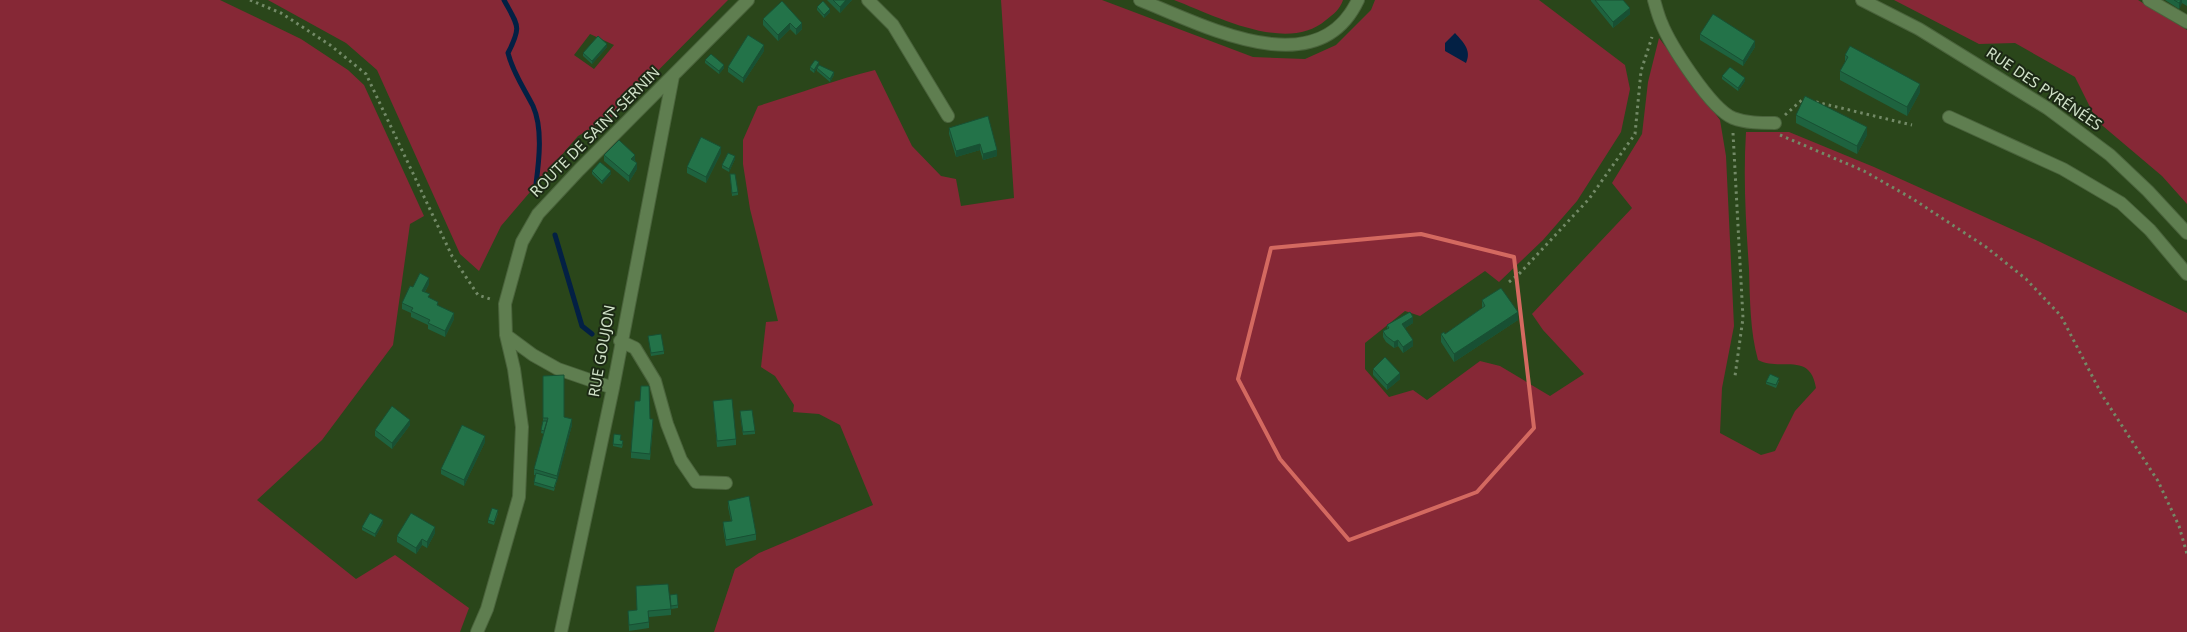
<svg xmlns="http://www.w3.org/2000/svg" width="2187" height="632" font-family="'Noto Sans',sans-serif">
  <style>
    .green { fill: #862836; fill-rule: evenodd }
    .water { fill: #032044 }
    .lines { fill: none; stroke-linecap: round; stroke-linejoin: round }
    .stream { stroke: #032044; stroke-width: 5 }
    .minor-casing { stroke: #4a633c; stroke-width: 14 }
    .path { stroke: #738a67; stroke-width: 3; stroke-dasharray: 2.5 4; stroke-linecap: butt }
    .minor { stroke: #5f7e50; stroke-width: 12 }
    .wall { fill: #1e633f }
    .shaded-wall { fill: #185033 }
    .building { fill: #237349; stroke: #185033 }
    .marked { fill: none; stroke: #d46960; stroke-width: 4; stroke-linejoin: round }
    .labels { text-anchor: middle; stroke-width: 4; stroke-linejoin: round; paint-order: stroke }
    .street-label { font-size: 15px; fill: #d1e2c9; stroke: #1c2915 }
  </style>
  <rect width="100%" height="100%" fill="#2a461a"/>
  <!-- green -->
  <path class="green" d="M0 0H220L301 39 348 70 364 85 424 216 410 224 393 345 322 440 257 500 356 579 395 555 469 608 460 632H0Z
    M268 0H728L611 118 578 136 501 226 479 271 460 254 377 70 346 43ZM590 34 614 45 594 69 574 55Z
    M1001 0H1102L1253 57 1305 59 1336 45 1371 10 1375 0H1539L1625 65 1630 89 1621 132 1577 201 1543 240 1499 282 1485 271 1420 316 1405 311 1365 343V369L1389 397 1413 390 1427 400 1480 361 1500 366 1550 396 1584 374 1543 330 1532 314 1632 208 1612 183 1642 134 1648 82 1659 38 1720 120 1726 156 1734 326 1722 388 1720 433 1761 455 1775 451 1795 411 1816 388C1810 351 1782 372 1758 360 1750 331 1750 300 1749 269 1746 224 1743 178 1746 132H1789L1874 167 2038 241 2187 313V632H714L735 569 759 553 873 505 840 425 819 414 793 412 794 405 775 376 761 367 766 322 778 321 750 209 743 164V140L758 106C797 94 835 80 875 70L912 146 941 176 956 179 961 206 1014 198Z
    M1174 0H1343C1340 9 1334 14 1326 20 1287 54 1216 16 1174 0Z
    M1894 0H2138L2187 30V204L2162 176 2097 121 2075 77 2015 43 1979 44Z"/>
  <!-- water -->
  <path class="water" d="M1455 33C1463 42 1472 50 1466 63L1445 51V43Z"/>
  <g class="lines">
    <!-- stream -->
    <path class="stream" d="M504 0C518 26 522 26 508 53 513 73 524 88 533 106 543 128 539 161 536 184
      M555 235 582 326 592 334"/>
    <!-- minor casing -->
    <g class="minor-casing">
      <path id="minor" d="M868 0 893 25 948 116
        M1140 0C1203 25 1317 87 1358 0
        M1654 0C1656 7 1658 15 1661 22 1670 45 1711 109 1733 118 1746 123 1761 123 1775 123
        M1862 0 1919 29 2047 108 2110 155 2148 191 2187 233
        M2149 0 2187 22
        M1949 117 2063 169 2121 203 2150 230 2187 274
        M506 335 533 355 558 369 613 388
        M620 341 635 348 655 381 667 424 681 460 696 482 726 483
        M477 632 487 609 519 497 522 427 514 369 506 335 505 304 522 242 538 214 579 170 748 0
        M561 632 613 388 673 76"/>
    </g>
    <!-- path -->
    <path class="path" d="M250 0 281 13 330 45 366 74 452 256 478 295 493 300
      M1816 102 1912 125
      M1785 115 1803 99 1807 100
      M1733 133 1743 318 1735 376
      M1780 135 1864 171 1913 199 1986 247 2026 279 2061 316 2102 395 2158 481 2179 526 2187 554
      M1509 282 1520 273 1589 199 1635 134 1641 71 1652 37"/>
    <!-- minor -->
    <use href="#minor" class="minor"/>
  </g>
  <!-- wall -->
  <path class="wall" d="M827 0H852L840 13Z
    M1591 0H1623L1630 14 1613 28 1591 1Z
    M2165 0H2187V6L2182 3 2179 9Z
    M782 1 802 29 796 35 790 29 778 41 763 25V19Z
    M817 7 830 12 824 18 817 10Z
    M1700 34 1755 47 1743 66 1700 40Z
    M607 47 592 64 583 56V53Z
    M764 51 743 83 728 72V67Z
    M1845 55 1920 92 1907 116 1840 80V71L1845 62Z
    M705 60 724 68 719 74 705 63Z
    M819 65 834 75 830 82 817 71V68L814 73 810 70V67Z
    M1722 76 1745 81 1738 91 1722 79Z
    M1796 115 1867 135 1857 154 1796 123Z
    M949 128 997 150V156L983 160 980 150 956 157 949 134Z
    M721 153 706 183 687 173V167Z
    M604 155 635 160 637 169 629 182 604 161Z
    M735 159 729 172 722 168V165Z
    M592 171 611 174 602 184 592 174Z
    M730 174 738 192V195L732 196Z
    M429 284 425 292 430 298 454 319 445 337 428 329V325L411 317V313L402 309V303L413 287Z
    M1482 300 1518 320 1454 362 1441 342V334H1445L1482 308Z
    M1413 323 1405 328 1413 346 1403 353 1398 346 1394 348 1386 342 1383 337V331L1387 329V325Z
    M648 336 664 351V354L651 356Z
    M1373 369 1400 379 1387 390 1373 375Z
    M543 376 564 417 572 425 554 491 534 485 535 475H534V469L544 434 541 433 543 421Z
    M1779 381 1776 388 1766 384V382Z
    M713 401 736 439V445L717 447Z
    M740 414 755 431V434L743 435Z
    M650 419 653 425 650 460 631 458V452Z
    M410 425 392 449 375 436V430Z
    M620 440 623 444 622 448 613 446V444Z
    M485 442 464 486 441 474V469Z
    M728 501 756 534V540L726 546 723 528V522L731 521 728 507Z
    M498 513 494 525 488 523V520Z
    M383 523 375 537 362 530V527Z
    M435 533 427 548 422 545 416 554 397 542V536Z
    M636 586 678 605V608L671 609V615L649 617V628L629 631 628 611 637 610Z"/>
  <!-- shaded-wall -->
  <path class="shaded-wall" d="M846 0H852L840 13V7Z
    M2181 0H2182V3L2179 9V3Z
    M1630 8V14L1613 28V22Z
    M830 9V12L824 18V15Z
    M790 23V29L778 41V35Z
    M802 23V29L796 35V29Z
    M1755 41V47L1743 66V61Z
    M607 44V47L592 64V61Z
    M764 45V51L743 83V78Z
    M819 62V65L814 73V70Z
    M724 65V68L719 74V71Z
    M834 72V75L830 82V79Z
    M1745 78V81L1738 91V88Z
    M1920 84V92L1907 116V107Z
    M1867 127V135L1857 154V146Z
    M980 144V150L956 157V151Z
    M721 147V153L706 183V177Z
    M997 150V156L983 160V154Z
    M635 155V160L631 164V159Z
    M735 156V159L729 172V169Z
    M637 163V169L629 182V176Z
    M611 171V174L602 184V181Z
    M429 278V284L422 297V291Z
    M1518 312V320L1454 362V354Z
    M454 313V319L445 337V331Z
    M1413 317V323L1402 330V324Z
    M1398 340V346L1394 348V342Z
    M1413 340V346L1403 353V347Z
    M1400 373V379L1387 390V385Z
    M572 419V425L557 482V476Z
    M410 420V425L392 449V443Z
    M485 436V442L464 486V480Z
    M383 520V523L375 537V534Z
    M435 527V533L427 548V542Z
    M422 539V545L416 554V548Z"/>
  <!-- building -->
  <path class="building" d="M833 0H846L840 7Z
    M1595 0H1623L1630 8 1613 22Z
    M2174 0H2181L2179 3Z
    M782 1 802 23 796 29 790 23 778 35 763 19Z
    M823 1 830 9 824 15 817 7Z
    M1713 14 1755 41 1743 61 1700 34Z
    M748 35 764 45 743 78 728 67Z
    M598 36 607 44 592 61 583 53Z
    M1850 46 1920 84 1907 107 1840 71 1848 57 1845 55Z
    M711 54 724 65 719 71 705 60Z
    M815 60 819 62 814 70 810 67Z
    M819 65 834 72 830 79 817 68Z
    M1730 67 1745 78 1738 88 1722 76Z
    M1805 96 1867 127 1857 146 1796 115Z
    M988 116 997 150 983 154 980 144 956 151 949 128Z
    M701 137 721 147 706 177 687 167Z
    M619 140 635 155 631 159 637 163 629 176 604 155Z
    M728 153 735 156 729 169 722 165Z
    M600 162 611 171 602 181 592 171Z
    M730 174H735L738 192 732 193Z
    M420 273 429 278 422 291 430 294 428 297 438 302 437 305 454 313 445 331 428 323 430 320 411 311 413 308 402 303 410 286 413 287Z
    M1501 288 1518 312 1454 354 1441 334 1444 332 1445 334 1485 306 1482 300Z
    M1410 312 1413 317 1402 324 1413 340 1403 347 1398 340 1394 342 1386 336 1383 331 1389 328 1387 325Z
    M661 334 664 351 651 353 648 336Z
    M1385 357 1400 373 1387 385 1373 369Z
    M1770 374 1779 378 1776 385 1766 382Z
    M564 375V417L572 419 557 476 534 469 548 418H543V376Z
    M641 386H649L650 419H653L650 454 631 452 635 401H640Z
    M732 399 736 439 717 441 713 401Z
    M392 406 410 420 392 443 375 430Z
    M752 410 755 431 743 432 740 411Z
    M543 421H547L544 431 541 430Z
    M462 425 485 436 464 480 441 469Z
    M614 434 621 435 620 440 623 441 622 445 613 444Z
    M536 473 557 479 554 488 534 482Z
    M749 496 756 534 726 540 723 522 732 521 728 501Z
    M492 508 498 510 494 522 488 520Z
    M370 513 383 520 375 534 362 527Z
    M411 513 435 527 427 542 422 539 416 548 397 536Z
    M668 584 671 609 648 611 649 622 629 625 628 611 637 610 636 586Z
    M677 594 678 605 671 606 670 595Z"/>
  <!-- marked area -->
  <path class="marked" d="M1421 234 1514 257 1534 428 1477 492 1349 540 1280 459 1238 379 1271 248Z"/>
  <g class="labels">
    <!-- street labels -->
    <g class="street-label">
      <text transform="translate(2044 89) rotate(34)" y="5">RUE DES PYRÉNÉES</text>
      <text transform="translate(595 132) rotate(-45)" y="5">ROUTE DE SAINT-SERNIN</text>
      <text transform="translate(602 351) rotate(-80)" y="5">RUE GOUJON</text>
    </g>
  </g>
</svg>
